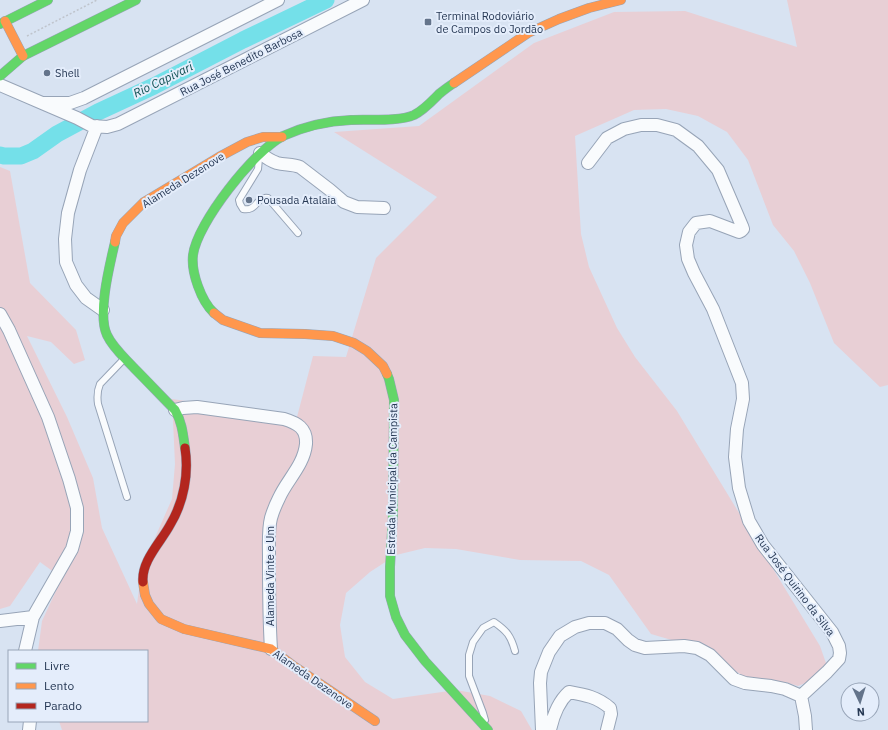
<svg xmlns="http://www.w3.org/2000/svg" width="888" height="730" font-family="'IBM Plex Sans',sans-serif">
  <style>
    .green { fill: #e8cfd5 }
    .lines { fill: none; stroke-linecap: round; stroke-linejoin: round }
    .river { stroke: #74e0e9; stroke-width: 17 }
    .lane-casing { stroke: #97a4b7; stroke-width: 8 }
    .street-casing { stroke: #97a4b7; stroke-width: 14 }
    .fast-casing { stroke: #97a4b7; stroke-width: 10 }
    .slow-casing { stroke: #97a4b7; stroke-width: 10 }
    .jam-casing { stroke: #97a4b7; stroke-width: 10 }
    .path { stroke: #bfc4cc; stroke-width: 1.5; stroke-dasharray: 2 2; stroke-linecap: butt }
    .lane { stroke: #f9fbfd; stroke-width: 6 }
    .street { stroke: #f9fbfd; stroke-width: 12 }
    .fast { stroke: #63d668; stroke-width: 9 }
    .slow { stroke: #ff974d; stroke-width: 9 }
    .jam { stroke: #b3261e; stroke-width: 9 }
    .poi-dot { fill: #64748b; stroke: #e4edfb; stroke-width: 1.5 }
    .labels { text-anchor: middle; stroke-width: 4; stroke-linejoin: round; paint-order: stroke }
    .poi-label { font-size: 11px; fill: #263854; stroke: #e4edfb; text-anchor: start }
    .street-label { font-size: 11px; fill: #263854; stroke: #e4edfb }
    .water-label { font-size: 12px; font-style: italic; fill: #0d4e51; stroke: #e4edfb }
  </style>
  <rect width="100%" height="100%" fill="#d8e3f2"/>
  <!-- green -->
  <path class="green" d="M787 0H888V385L880 387 834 343 810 283 794 251 773 225 748 160 727 132 698 116 666 109 634 110 575 136 581 234 589 267 617 328 635 357 677 411 820 646 827 666 810 681 798 686 785 682 752 681 725 665 675 641 651 634 609 575 581 561 520 560 456 549 425 548 396 555 370 572 346 593 340 625 345 657 365 682 393 699 456 690 490 696 521 711 532 730H62L59 721H147V651H38L42 621 62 578 40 562 10 606 0 609V167L10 171 30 283 76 330 85 360 74 364 51 342 27 336 67 417 93 478 102 528 137 604 142 567 172 499 175 464 172 399 297 417 313 356 346 357 376 258 437 197 334 132 419 126 534 43 614 12 685 11 797 47Z"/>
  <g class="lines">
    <!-- river -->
    <path class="river" d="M0 155 4 156H21L33 151 57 134 98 112 154 86 243 40 326 0"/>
    <!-- lane casing -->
    <g class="lane-casing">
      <path id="lane" d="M259 159 258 169 239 200 240 204 243 209C257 212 256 196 268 198L298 233
        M124 359 100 384C97 391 97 397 98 404L127 497
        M485 720 483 713 469 676V655L473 642 483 628 494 622C507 631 511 636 515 651"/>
    </g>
    <!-- street casing -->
    <g class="street-casing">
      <path id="street" d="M0 85 42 103H70L84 98 278 0
        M42 103 77 118 92 126 107 127 118 124 363 0
        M97 126 80 170 68 213 65 239 66 262 76 285 86 298 103 310
        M260 153C265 157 271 161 277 163 285 165 293 164 300 167L330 190 344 202 357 207 384 208
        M588 163 607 138 624 129 641 125H657L676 130 698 146 718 170 742 226 743 229 741 231 739 232 710 221 696 223 689 232 686 245 688 259 694 273 713 309 742 383 743 399 737 429 735 457 739 488 749 521 763 545 832 632 839 646 840 653 839 659 827 672 801 696
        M0 314 9 330 48 417 69 479 77 508V531L72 549 33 617 25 651
        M175 410 183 408 197 407 284 419C297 423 307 428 306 444 304 465 287 480 279 498 276 504 273 511 271 518 268 530 269 544 269 557 269 588 269 618 271 649
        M0 621 33 617
        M801 696 805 716 806 730
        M29 730 30 721
        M542 730 540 683 541 672 549 652 560 636 575 627 589 623H605L617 629 628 640 635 645 645 648 684 646 697 648 710 655 734 679 745 683 771 686 785 689 801 696
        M550 730C553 716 558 702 569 692 586 695 597 697 610 708L611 714 607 730"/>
    </g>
    <!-- fast casing -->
    <g class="fast-casing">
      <path id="fast" d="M0 24 48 0
        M0 76 23 56 136 0
        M115 242C110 264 97 314 107 335 113 348 125 358 134 368 148 382 161 396 175 410 182 422 183 434 185 448
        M214 313C201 301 191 272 193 255 197 223 254 151 283 136 305 126 327 121 351 120 368 119 398 122 414 115 424 110 431 102 439 94 444 90 449 86 454 83
        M387 374 389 379 394 400 393 513 390 567V596L396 617 405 635 425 661 488 730"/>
    </g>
    <!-- slow casing -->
    <g class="slow-casing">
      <path id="slow" d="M5 21 23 56
        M454 83 528 33 559 19 589 8 621 0
        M115 242 116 236 123 223 144 202 219 157 247 142 263 137H282
        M214 313 223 320 260 333 305 334 333 336 354 343 367 351 383 366 387 374
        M143 582 145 595 149 604 161 619 184 629 271 649 295 667 375 721"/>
    </g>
    <!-- jam casing -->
    <g class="jam-casing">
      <path id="jam" d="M143 582C141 561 161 542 170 525 184 502 189 473 185 448"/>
    </g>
    <!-- path -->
    <path class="path" d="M27 36 97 0"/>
    <!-- lane -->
    <use href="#lane" class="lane"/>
    <!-- street -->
    <use href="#street" class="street"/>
    <!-- fast -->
    <use href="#fast" class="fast"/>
    <!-- slow -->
    <use href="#slow" class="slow"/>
    <!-- jam -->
    <use href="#jam" class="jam"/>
  </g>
  <!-- markers -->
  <g class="poi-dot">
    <rect x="424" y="18" width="8" height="8" rx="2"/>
    <circle cx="47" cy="73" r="4"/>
    <circle cx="249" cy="200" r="4"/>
  </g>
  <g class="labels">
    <!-- poi labels -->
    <g class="poi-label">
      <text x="436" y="20">Terminal Rodoviário<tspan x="436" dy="13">de Campos do Jordão</tspan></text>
      <text x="55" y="77">Shell</text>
      <text x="257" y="204">Pousada Atalaia</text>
    </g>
    <!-- street labels -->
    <g class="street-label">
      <text transform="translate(241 62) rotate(-27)" y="4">Rua José Benedito Barbosa</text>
      <text transform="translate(183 180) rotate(-32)" y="4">Alameda Dezenove</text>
      <text transform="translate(392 479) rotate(-89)" y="4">Estrada Municipal da Campista</text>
      <text transform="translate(270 576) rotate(-90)" y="4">Alameda Vinte e Um</text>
      <text transform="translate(795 585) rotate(53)" y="4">Rua José Quirino da Silva</text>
      <text transform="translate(313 679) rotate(35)" y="4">Alameda Dezenove</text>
    </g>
    <!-- water labels -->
    <g class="water-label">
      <text transform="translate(163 80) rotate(-26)" y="4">Rio Capivari</text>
    </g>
  </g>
  <!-- legend -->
  <rect x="8" y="650" width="140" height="72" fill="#e4edfb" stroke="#98a5b8"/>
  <rect x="16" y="663" width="20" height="6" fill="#63d668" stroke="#98a5b8"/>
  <text x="44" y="670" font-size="12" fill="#263854">Livre</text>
  <rect x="16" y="683" width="20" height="6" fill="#ff974d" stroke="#98a5b8"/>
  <text x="44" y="690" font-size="12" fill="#263854">Lento</text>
  <rect x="16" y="703" width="20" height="6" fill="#b3261e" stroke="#98a5b8"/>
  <text x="44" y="710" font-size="12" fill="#263854">Parado</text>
  <!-- north arrow -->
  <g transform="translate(860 702) rotate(176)"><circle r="19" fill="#e4edfb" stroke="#98a5b8"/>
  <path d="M0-3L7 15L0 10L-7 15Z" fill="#64748b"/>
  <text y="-6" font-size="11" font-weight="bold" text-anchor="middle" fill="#263854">N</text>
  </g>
</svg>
